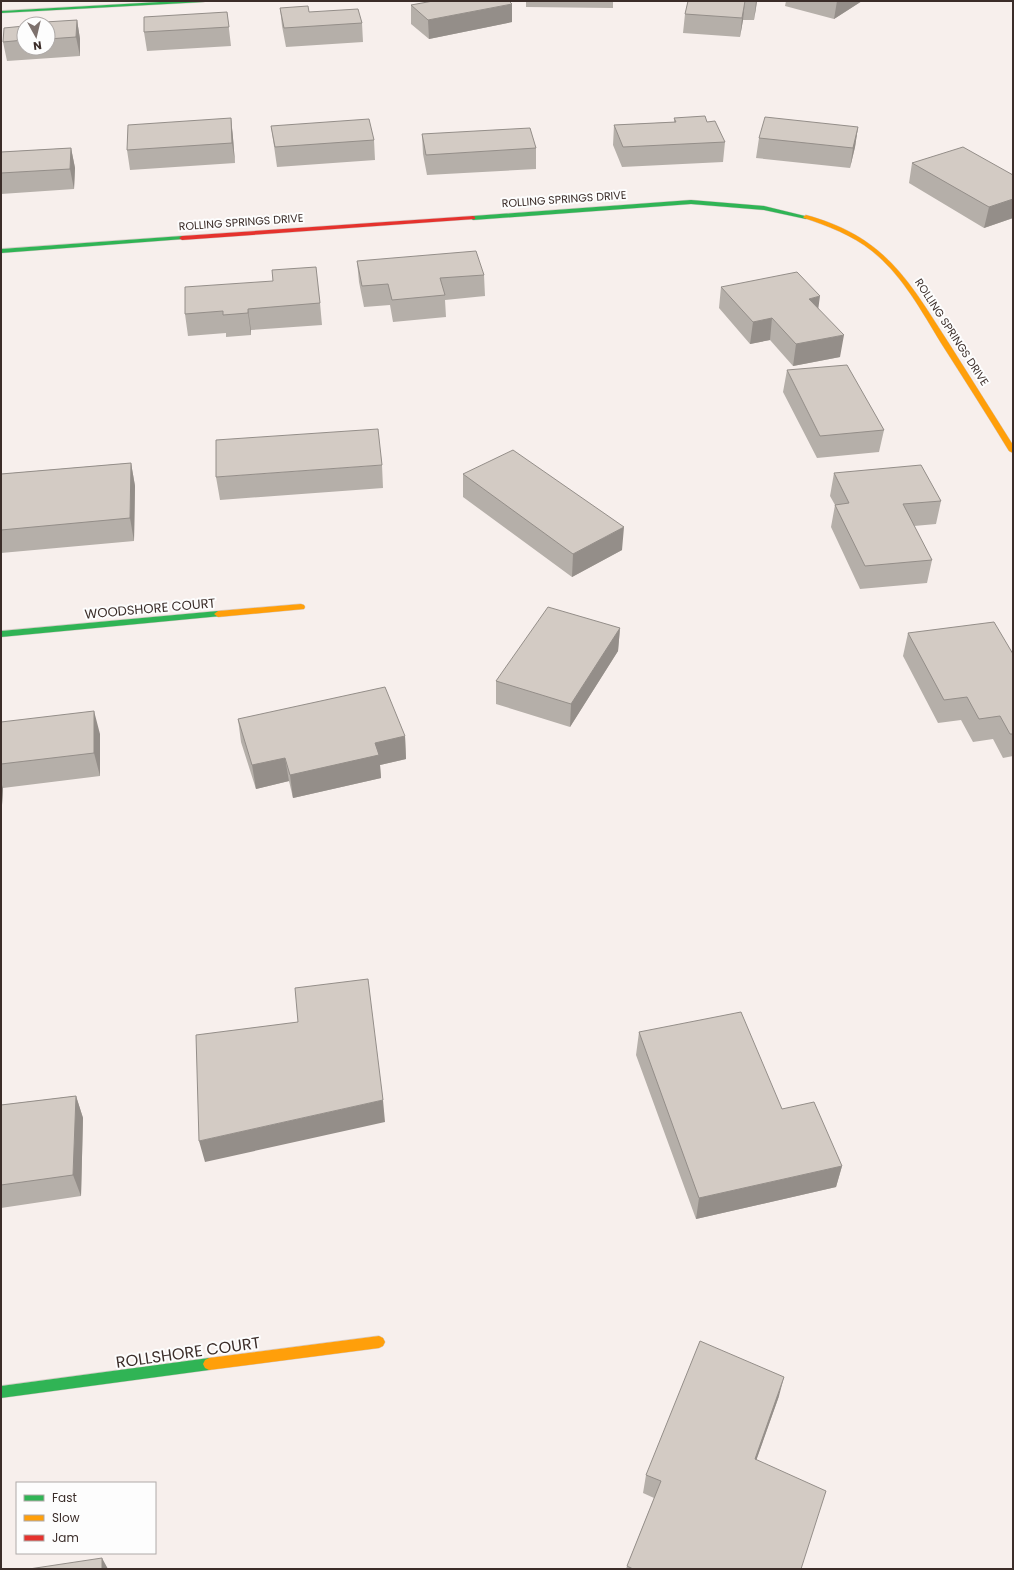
<svg xmlns="http://www.w3.org/2000/svg" width="1014" height="1570" font-family="Poppins,sans-serif">
  <style>
    .lines { fill: none; stroke-linecap: round; stroke-linejoin: round }
    .fast-casing { stroke: #d6cbc7; stroke-width: 1 }
    .slow-casing { stroke: #d6cbc7; stroke-width: 1 }
    .jam-casing { stroke: #d6cbc7; stroke-width: 1 }
    .fast { fill: #30b455; fill-rule: evenodd }
    .slow { fill: #ff9f0a; fill-rule: evenodd }
    .jam { fill: #e5322d; fill-rule: evenodd }
    .wall { fill: #b5afa9 }
    .shaded-wall { fill: #948e89 }
    .building { fill: #d3cbc4; stroke: #948e89 }
    .labels { text-anchor: middle; stroke-width: 4; stroke-linejoin: round; paint-order: stroke }
    .far-street-label { font-size: 11px; fill: #3b2d29; stroke: #fdfdfd }
    .street-label { font-size: 13px; fill: #3b2d29; stroke: #fdfdfd }
    .near-street-label { font-size: 16px; fill: #3b2d29; stroke: #fdfdfd }
  </style>
  <rect width="100%" height="100%" fill="#f7efec"/>
  <g class="lines">
    <!-- fast casing -->
    <g class="fast-casing">
      <path id="fast" d="M177 1H206L204 2 1 13V11Z
        M691 200 764 206 809 217 806 219 764 210 691 204 473 220 470 218 473 216Z
        M182 236 184 237V239L1 253V249Z
        M218 611 221 612 222 614 221 616 1 637V631Z
        M209 1358 213 1360 215 1364 213 1368 209 1370 1 1398V1386Z"/>
    </g>
    <!-- slow casing -->
    <g class="slow-casing">
      <path id="slow" d="M806 215C886 237 908 280 950 345 971 378 992 412 1013 445V453L1009 451C987 415 964 379 941 343 921 310 902 275 872 251 852 235 828 226 804 218L803 217Z
        M301 604 304 605 305 607 304 609 218 617 214 614 218 611Z
        M379 1336 383 1338 385 1342 383 1346 379 1348 209 1370 205 1368 203 1364 205 1360 209 1358Z"/>
    </g>
    <!-- jam casing -->
    <g class="jam-casing">
      <path id="jam" d="M473 216 475 217V219L182 240 179 238 182 236Z"/>
    </g>
    <!-- fast -->
    <use href="#fast" class="fast"/>
    <!-- slow -->
    <use href="#slow" class="slow"/>
    <!-- jam -->
    <use href="#jam" class="jam"/>
  </g>
  <!-- wall -->
  <path class="wall" d="M526 1H613V8L526 7Z
    M688 1H757L754 20H743L740 37 683 33 685 14Z
    M786 1H862L834 19 785 6Z
    M512 4V22L429 39 411 24V5Z
    M280 8 362 23 363 42 286 47 282 26Z
    M227 12 231 46 147 51 144 32Z
    M77 20 80 39V56L7 61 3 42 24 26V48H48V24Z
    M231 118 233 138 235 163 130 170 127 150Z
    M674 118 707 122 725 142 723 162 622 167 613 145 614 125 674 122Z
    M271 126 374 140 375 160 277 167 274 146Z
    M858 127 855 147 850 168 756 158 759 138Z
    M422 134 536 148V169L427 175 423 154Z
    M71 148 75 168 74 189 1 194V152Z
    M912 163 1013 175V218L984 228 909 183Z
    M357 261 484 275 485 296 445 300 446 317 393 322 390 305 364 307 359 282Z
    M185 287 320 303 322 325 251 330V335L226 337V333L188 336 185 314Z
    M721 287 818 308 840 357 793 366 770 340 750 344 719 308Z
    M787 370 884 430 879 452 817 458 783 392Z
    M131 463 135 486 134 541 1 553V474Z
    M382 465 383 488 220 500 216 477Z
    M834 473 941 501 936 524 914 526 932 560 927 583 860 589 831 527 835 505 830 496Z
    M463 474 622 550 572 577 463 497Z
    M620 628 618 651 570 727 496 704V681Z
    M908 633 1013 654V756L1003 758 993 739 973 742 961 720 938 723 903 656Z
    M238 719 405 736 406 759 380 765 381 778 293 798 289 781 256 789 241 742Z
    M1 722 100 734V776L3 788 2 805H1Z
    M639 1032 782 1109 842 1166 836 1187 696 1219 636 1055Z
    M76 1096 83 1118 81 1196 1 1208V1105Z
    M779 1396 756 1460 801 1569H626L627 1566 654 1498 643 1493 646 1475Z"/>
  <!-- shaded-wall -->
  <path class="shaded-wall" d="M745 1 743 20 740 37 742 18Z
    M756 1H757L756 8 754 20Z
    M837 1H862L834 19Z
    M512 4V22L429 39 428 20Z
    M77 20 80 39V56L76 37Z
    M231 118 233 138 235 163 232 143Z
    M858 127 855 147 850 168 853 148Z
    M71 148 75 168 74 189 70 169Z
    M1013 199V218L984 228 989 207Z
    M820 296 817 318 809 299Z
    M248 309 251 330V335L248 313Z
    M772 318 770 340 750 344 753 322Z
    M844 335 840 357 793 366 796 344Z
    M131 463 135 486 134 541 130 518Z
    M624 527 622 550 572 577 573 554Z
    M620 628 618 651 570 727 571 704Z
    M94 711 100 734V776L94 753Z
    M405 736 406 759 380 765 381 778 293 798 290 775 375 743Z
    M285 758 289 781 256 789 252 765Z
    M1 782 3 788 2 805 1 803Z
    M76 1096 83 1118 81 1196 73 1175Z
    M383 1100 385 1122 205 1162 199 1141Z
    M842 1166 836 1187 696 1219 699 1198Z
    M784 1377 779 1396 750 1478 755 1459Z
    M102 1558 108 1569H102Z"/>
  <!-- building -->
  <path class="building" d="M433 1H509L512 4 428 20 411 5Z
    M688 1H745L742 18 685 14Z
    M308 6 309 12 358 9 362 23 284 28 280 8Z
    M227 12 229 27 144 32V17Z
    M77 20 76 37 48 39V24H29V23Z
    M24 26V40L3 42 4 28Z
    M705 116 707 122 715 121 725 142 623 147 614 125 676 122 674 118Z
    M765 117 858 127 853 148 759 138Z
    M231 118 232 143 127 150 128 125Z
    M369 119 374 140 275 147 271 126Z
    M530 128 536 148 426 155 422 134Z
    M963 147 1013 175V199L989 207 912 163Z
    M71 148 70 169 1 173V152Z
    M476 251 484 275 440 278 445 295 392 300 388 284 362 286 357 261Z
    M316 267 320 303 248 309V313L223 315V311L185 314V287L273 281 272 270Z
    M797 272 820 296 809 299 844 335 796 344 772 318 753 322 721 287Z
    M847 365 884 430 820 436 787 370Z
    M378 429 382 465 216 477V440Z
    M513 450 624 527 573 554 463 474Z
    M131 463 130 518 1 530V474Z
    M921 465 941 501 903 504 932 560 865 566 835 505 849 503 834 473Z
    M548 607 620 628 571 704 496 681Z
    M994 622 1013 654V734H1010L1000 716 979 719 967 697 944 700 908 633Z
    M385 687 405 736 375 743 379 755 290 775 285 758 252 765 238 719Z
    M94 711V753L1 764V722Z
    M368 979 383 1100 199 1141 196 1035 298 1022 295 988Z
    M741 1012 782 1109 814 1102 842 1166 699 1198 639 1032Z
    M76 1096 73 1175 1 1185V1105Z
    M700 1341 784 1377 755 1459 826 1491 801 1569H633L627 1566 661 1481 646 1475Z
    M102 1558V1569H29Z"/>
  <g class="labels">
    <!-- far-street labels -->
    <g class="far-street-label">
      <text transform="translate(564 199) rotate(-4)" y="4">ROLLING SPRINGS DRIVE</text>
      <text transform="translate(241 222) rotate(-4)" y="4">ROLLING SPRINGS DRIVE</text>
      <text transform="translate(952 332) rotate(57)" y="4">ROLLING SPRINGS DRIVE</text>
    </g>
    <!-- street labels -->
    <g class="street-label">
      <text transform="translate(150 608) rotate(-5)" y="5">WOODSHORE COURT</text>
    </g>
    <!-- near-street labels -->
    <g class="near-street-label">
      <text transform="translate(188 1352) rotate(-8)" y="6">ROLLSHORE COURT</text>
    </g>
  </g>
  <!-- border -->
  <rect width="1014" height="1570" fill="none" stroke="#3b2d29" stroke-width="4"/>
  <!-- legend -->
  <rect x="16" y="1482" width="140" height="72" fill="#fdfdfd" stroke="#afaaa8"/>
  <rect x="24" y="1495" width="20" height="6" fill="#30b455" stroke="#afaaa8"/>
  <text x="52" y="1502" font-size="12" fill="#3b2d29">Fast</text>
  <rect x="24" y="1515" width="20" height="6" fill="#ff9f0a" stroke="#afaaa8"/>
  <text x="52" y="1522" font-size="12" fill="#3b2d29">Slow</text>
  <rect x="24" y="1535" width="20" height="6" fill="#e5322d" stroke="#afaaa8"/>
  <text x="52" y="1542" font-size="12" fill="#3b2d29">Jam</text>
  <!-- north arrow -->
  <g transform="translate(36 36) rotate(172)"><circle r="19" fill="#fdfdfd" stroke="#afaaa8"/>
  <path d="M0-3L7 15L0 10L-7 15Z" fill="#7d716d"/>
  <text y="-6" font-size="11" font-weight="bold" text-anchor="middle" fill="#3b2d29">N</text>
  </g>
</svg>
